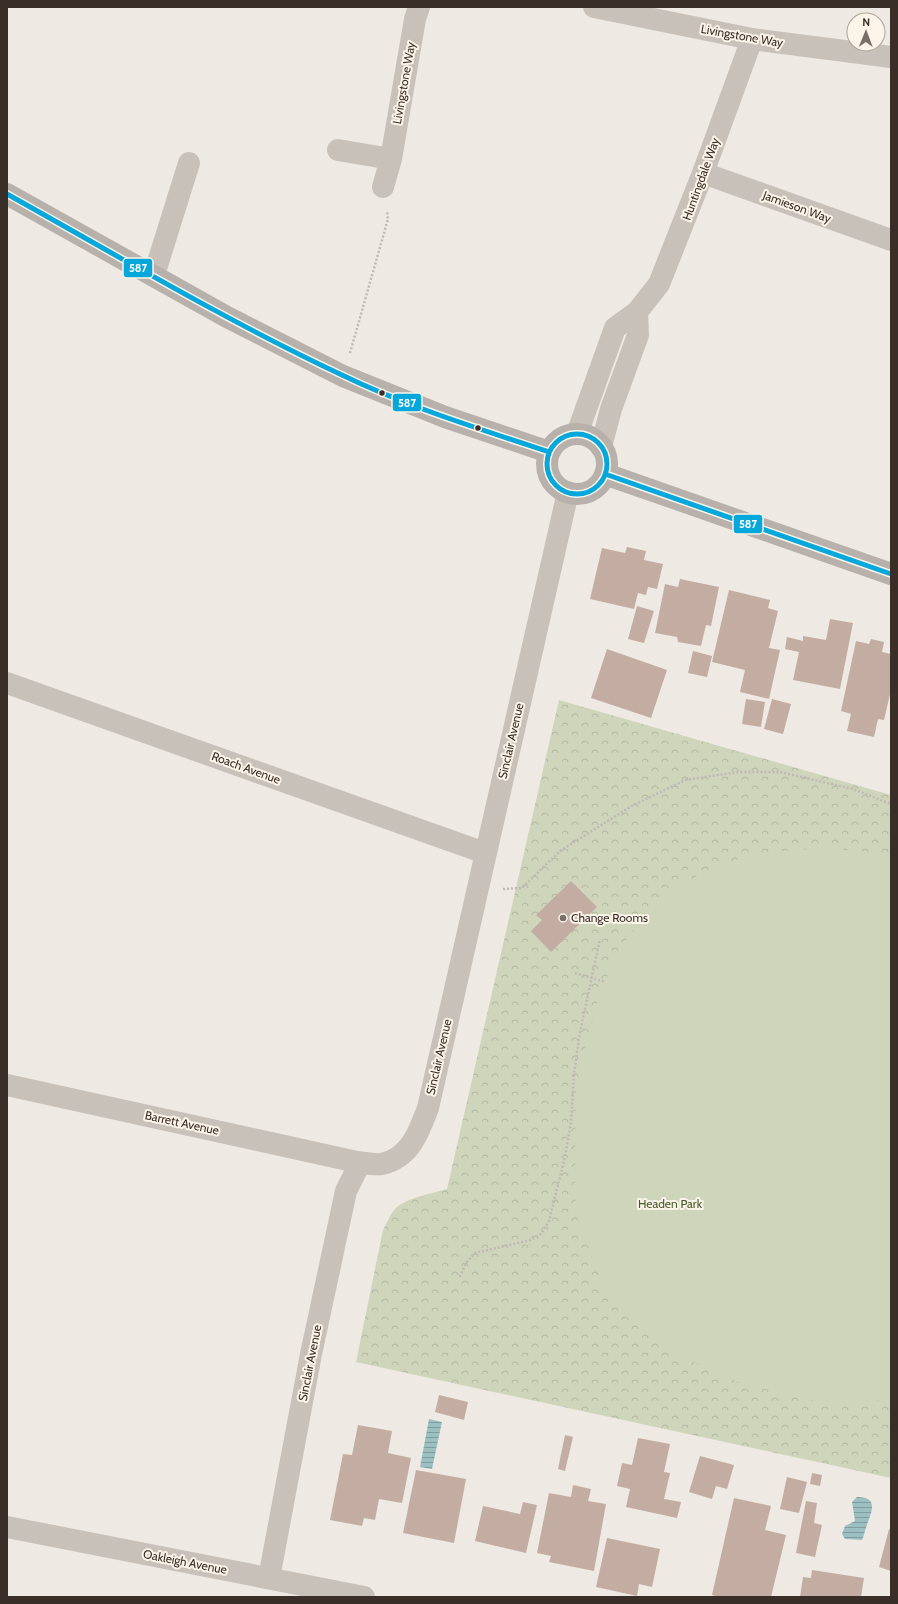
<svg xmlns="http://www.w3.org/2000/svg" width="898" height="1604" font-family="Cabin,sans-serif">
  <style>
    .forest { fill: url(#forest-crowns) }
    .pitch { fill: #cfd5bb }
    .water { fill: url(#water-rules) }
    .building { fill: #c3ada2 }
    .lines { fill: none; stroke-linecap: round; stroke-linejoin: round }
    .path { stroke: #c0b9b3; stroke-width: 2.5; stroke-dasharray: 2 2; stroke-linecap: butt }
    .street { stroke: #c8c1ba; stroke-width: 22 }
    .secondary { stroke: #b8b1ab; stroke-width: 22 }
    .bus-1-casing { stroke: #fbf4e9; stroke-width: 8 }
    .bus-1 { stroke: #06a8db; stroke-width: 5 }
    .bus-dot { fill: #392e28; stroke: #fbf4e9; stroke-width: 1.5 }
    .poi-dot { fill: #786f69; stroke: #fbf4e9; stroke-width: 1.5 }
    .labels { text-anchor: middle; stroke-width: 4; stroke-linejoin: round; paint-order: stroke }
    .street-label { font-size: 12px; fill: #392e28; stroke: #fbf4e9 }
    .poi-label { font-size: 12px; fill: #392e28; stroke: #fbf4e9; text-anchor: start }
    .park-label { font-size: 12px; fill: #465a2a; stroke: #fbf4e9 }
    .line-badge { stroke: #fbf4e9; stroke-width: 1.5 }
    .badge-label { font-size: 11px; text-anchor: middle; font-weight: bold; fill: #fff }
  </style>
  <defs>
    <pattern id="forest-crowns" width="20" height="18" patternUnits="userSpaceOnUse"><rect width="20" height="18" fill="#cfd5bb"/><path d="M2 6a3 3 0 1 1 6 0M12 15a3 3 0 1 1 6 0" fill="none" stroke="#b2b7a1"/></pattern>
    <pattern id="water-rules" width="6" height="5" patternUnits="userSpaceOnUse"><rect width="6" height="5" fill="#9cc0c2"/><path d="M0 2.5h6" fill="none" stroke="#809c9e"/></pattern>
  </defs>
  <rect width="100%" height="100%" fill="#eee9e2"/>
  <!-- forest -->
  <path class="forest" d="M559 700 891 795V1478L356 1362 383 1230C387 1223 390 1214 396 1208 406 1198 433 1193 447 1189Z"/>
  <!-- pitch -->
  <path class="pitch" d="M823 848 869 852 891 862V1399L862 1402 817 1401 740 1383 662 1348 603 1286 577 1217 575 1191 576 1089 598 998 618 952 637 925 664 898 697 876 728 862 768 852Z"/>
  <!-- water -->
  <path class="water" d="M429 1419 442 1422 432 1469 420 1467Z
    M857 1497C881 1497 870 1514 866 1528 864 1533 864 1536 862 1540L845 1539 842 1534 845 1526 855 1521 852 1502Z"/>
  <!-- building -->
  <path class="building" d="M627 547 646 551 644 560 663 564 657 589 648 587 646 595 638 593 634 609 590 599 602 548 625 553Z
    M680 579 719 587 711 626 706 625 701 646 678 642 677 637 655 633 665 584 678 587Z
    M729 590 770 600 768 608 778 611 769 648 780 650 769 699 740 692 745 670 712 662Z
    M637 606 654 611 644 643 628 639Z
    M830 619 853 623 840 689 793 680 799 652 785 649 787 637 803 641V636L826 640Z
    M871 639 884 642 882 652 891 654V690L884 720 878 719 874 737 847 731 851 714 841 711 856 641 869 644Z
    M607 649 667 670 651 718 591 698Z
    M693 651 712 656 707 677 688 673Z
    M746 699 765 702 761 727 742 724Z
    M772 699 791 704 783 734 764 729Z
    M571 881 597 907 551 952 531 931 542 920 536 915Z
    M439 1395 468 1402 464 1420 435 1412Z
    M358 1425 392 1431 388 1453 411 1458 402 1503 379 1499 375 1520 364 1518 362 1526 330 1520 343 1454 352 1455Z
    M565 1435 573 1437 565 1471 558 1469Z
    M638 1438 670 1444 664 1472 670 1473 664 1499 681 1502 677 1518 626 1507 630 1489 617 1486 622 1463 632 1465Z
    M700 1456 734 1465 727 1489 716 1486 712 1499 689 1492Z
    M416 1470 466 1479 454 1543 403 1533Z
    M812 1473 822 1475 820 1486 810 1484Z
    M787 1477 807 1482 799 1513 780 1509Z
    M573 1485 591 1489 588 1501 606 1504 594 1571 549 1562 551 1556 537 1553 549 1493 571 1497Z
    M734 1498 771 1506 765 1530 786 1535 771 1597H719L712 1595Z
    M806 1501 817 1503 814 1523 822 1525 815 1557 796 1553Z
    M523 1502 537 1505 526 1553 475 1541 483 1506 520 1514Z
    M889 1529 891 1530V1571L879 1567Z
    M607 1538 660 1549 652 1587 639 1584 637 1596 596 1587Z
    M812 1570 864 1578 861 1597H800L803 1577 811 1578Z"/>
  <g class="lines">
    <!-- path -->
    <path class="path" d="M350 353 388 219 387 211
      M503 889 522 888 560 851 630 807 685 780 738 772H780L853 789 891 804
      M575 973 605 982
      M460 1277 466 1263 475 1253 531 1240 541 1234 549 1221 565 1157 571 1122 574 1074 580 1032 600 939"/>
    <!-- street -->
    <path class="street" d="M594 7 752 39 891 57
      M338 150 391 159
      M703 173 891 240
      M383 187 391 159 415 19 419 7
      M154 275 189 163
      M577 434 615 328 637 312 659 284 703 173 752 39
      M601 447 611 409 638 335 637 312
      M7 683 485 853
      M7 1085 357 1162
      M7 1527 364 1597
      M269 1578 311 1354 346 1191 356 1171 357 1162C365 1163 375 1165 382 1164 410 1158 419 1132 428 1108L568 492"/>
    <!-- secondary -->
    <path class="secondary" d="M7 194 227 317 343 376 445 417 549 452
      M547 464a30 30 0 1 1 60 0a30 30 0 1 1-60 0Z
      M605 474 891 574"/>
    <!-- bus-1 casing -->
    <g class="bus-1-casing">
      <path id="bus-1" d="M7 194C118 256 227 321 342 375 408 407 480 429 549 452
        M547 464a30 30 0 1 1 60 0a30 30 0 1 1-60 0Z
        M605 474 891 574"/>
    </g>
    <!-- bus-1 -->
    <use href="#bus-1" class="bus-1"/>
  </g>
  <!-- markers -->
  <g class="bus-dot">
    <circle cx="382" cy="393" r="3.5"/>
    <circle cx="478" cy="428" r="3.5"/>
  </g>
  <circle class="poi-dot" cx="563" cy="918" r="4"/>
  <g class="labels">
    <!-- street labels -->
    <g class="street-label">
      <text transform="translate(742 36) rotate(10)" y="4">Livingstone Way</text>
      <text transform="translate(404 83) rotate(-80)" y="4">Livingstone Way</text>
      <text transform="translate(701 179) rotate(-70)" y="4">Huntingdale Way</text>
      <text transform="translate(797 207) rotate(20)" y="4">Jamieson Way</text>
      <text transform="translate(511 741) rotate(-77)" y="4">Sinclair Avenue</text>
      <text transform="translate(246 768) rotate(20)" y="4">Roach Avenue</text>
      <text transform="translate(439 1057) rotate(-77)" y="4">Sinclair Avenue</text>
      <text transform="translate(182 1123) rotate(12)" y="4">Barrett Avenue</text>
      <text transform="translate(310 1363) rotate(-79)" y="4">Sinclair Avenue</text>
      <text transform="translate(185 1562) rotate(11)" y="4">Oakleigh Avenue</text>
    </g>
    <!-- poi labels -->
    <g class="poi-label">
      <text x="571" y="922">Change Rooms</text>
    </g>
    <!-- park labels -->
    <g class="park-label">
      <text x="670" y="1208">Headen Park</text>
    </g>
  </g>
  <g class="line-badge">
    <rect x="123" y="258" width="30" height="20" rx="4" fill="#06a8db"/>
    <rect x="392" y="393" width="30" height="19" rx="4" fill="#06a8db"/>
    <rect x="733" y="514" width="30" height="20" rx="4" fill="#06a8db"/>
  </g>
  <g class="badge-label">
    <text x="138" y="272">587</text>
    <text x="407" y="407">587</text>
    <text x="748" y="528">587</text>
  </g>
  <!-- border -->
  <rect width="898" height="1604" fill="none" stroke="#392e28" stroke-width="16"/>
  <!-- north arrow -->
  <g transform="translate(866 32) rotate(1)"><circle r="19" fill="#fbf4e9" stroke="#ada59c"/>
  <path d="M0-3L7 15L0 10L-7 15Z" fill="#786f69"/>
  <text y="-6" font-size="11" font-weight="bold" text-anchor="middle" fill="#392e28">N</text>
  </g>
</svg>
